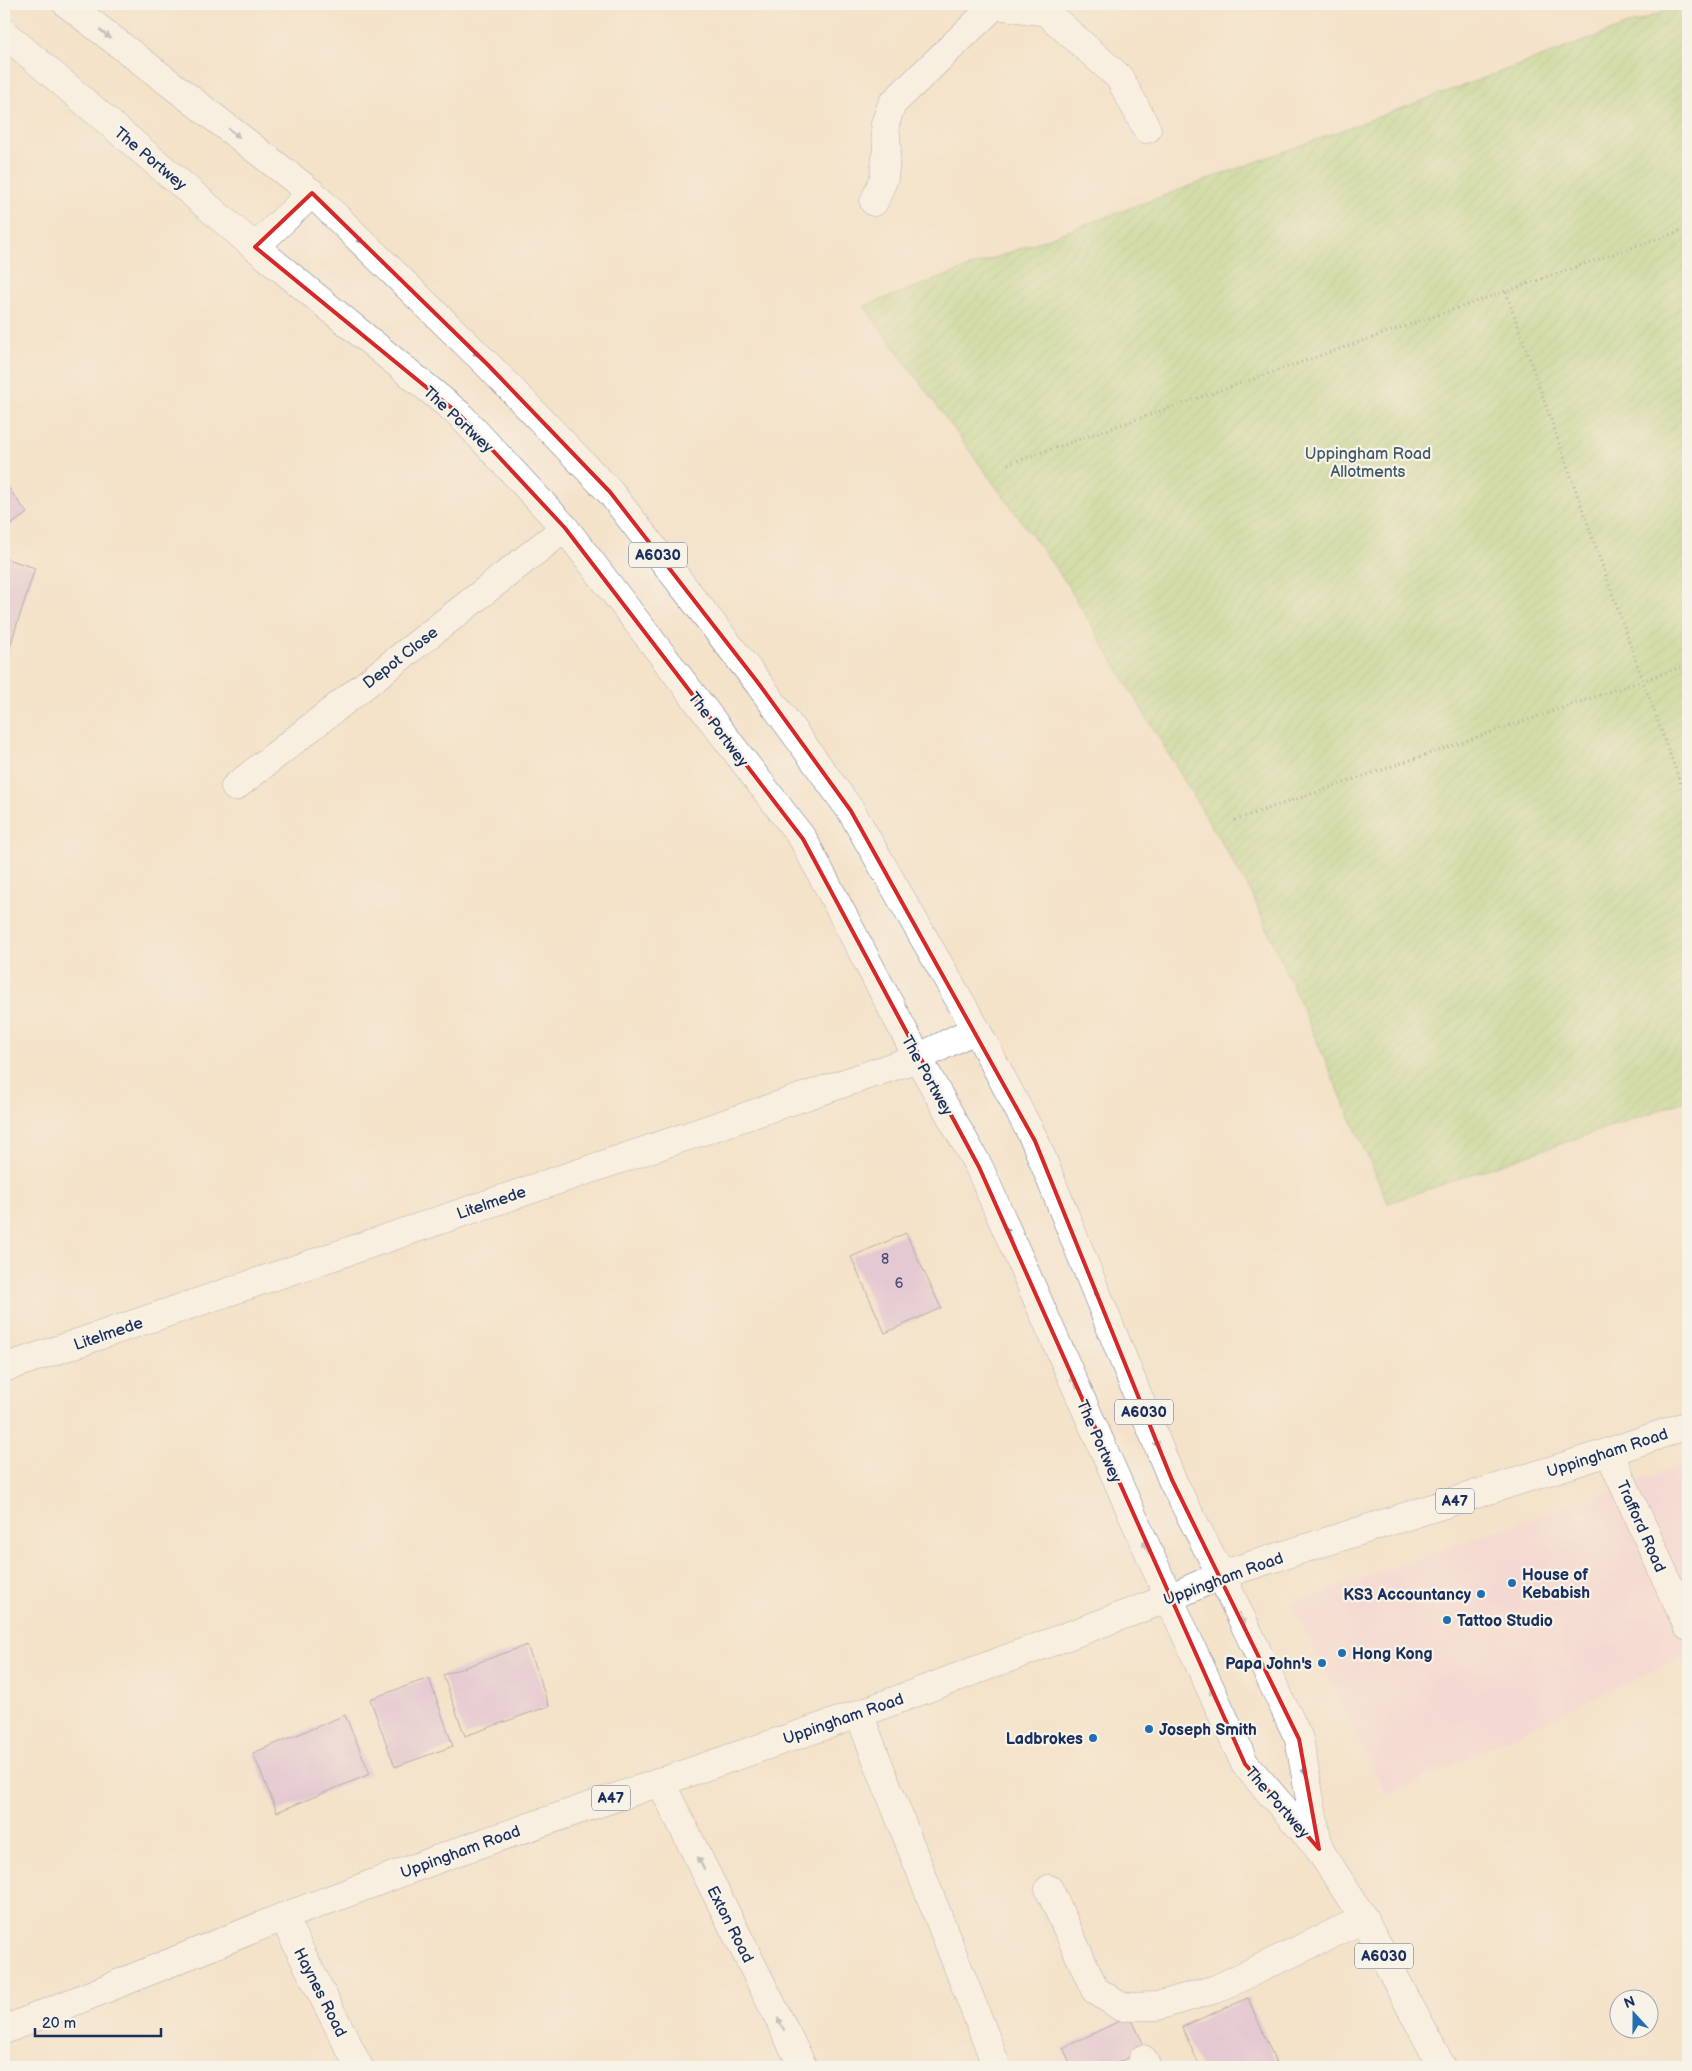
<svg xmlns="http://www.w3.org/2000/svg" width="1692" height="2071" font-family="'Balsamiq Sans',sans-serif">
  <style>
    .built { fill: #f4cfdd }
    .garden { fill: url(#garden-furrows); stroke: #648370 }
    .building { fill: #d3abdd }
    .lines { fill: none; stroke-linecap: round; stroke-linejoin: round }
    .minor-casing { stroke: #676e83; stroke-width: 29 }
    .major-casing { stroke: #676e83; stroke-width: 29 }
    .highway-casing { stroke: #676e83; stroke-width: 29 }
    .path { stroke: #676e83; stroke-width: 3; stroke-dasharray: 1 4; stroke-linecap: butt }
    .minor { stroke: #fff; stroke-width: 28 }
    .major { stroke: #fff; stroke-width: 28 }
    .highway { stroke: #fff; stroke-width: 28 }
    .oneway { fill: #8d97ae }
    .marked { fill: none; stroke: #d62828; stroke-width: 4; stroke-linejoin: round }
    .poi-dot { fill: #1f6fb2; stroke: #f7f3e8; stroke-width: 2 }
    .labels { text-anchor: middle; stroke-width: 4.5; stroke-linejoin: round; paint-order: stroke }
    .number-label { font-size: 14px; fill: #494e7e }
    .shield { fill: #f7f3e8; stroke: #5d6a87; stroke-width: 1 }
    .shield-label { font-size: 15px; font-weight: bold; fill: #1b2f5e }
    .street-label { font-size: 16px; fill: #1b2f5e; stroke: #f7f3e8 }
    .park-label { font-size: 16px; fill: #3f5967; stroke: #f7f3e8 }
    .poi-label { font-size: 16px; font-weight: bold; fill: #1b2f5e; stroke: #f7f3e8; text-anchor: start }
  </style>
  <defs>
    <pattern id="garden-furrows" width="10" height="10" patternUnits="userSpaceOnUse" patternTransform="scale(1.25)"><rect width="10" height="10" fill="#acd783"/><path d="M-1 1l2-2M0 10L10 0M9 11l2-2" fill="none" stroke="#93b974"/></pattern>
  </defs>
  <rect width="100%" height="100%" fill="#f7f3e8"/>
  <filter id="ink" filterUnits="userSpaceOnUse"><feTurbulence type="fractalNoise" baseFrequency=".02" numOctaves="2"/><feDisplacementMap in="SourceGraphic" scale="10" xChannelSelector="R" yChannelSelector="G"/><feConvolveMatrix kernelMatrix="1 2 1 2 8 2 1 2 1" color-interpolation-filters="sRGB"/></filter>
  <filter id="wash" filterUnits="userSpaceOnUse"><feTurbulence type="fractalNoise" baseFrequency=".0096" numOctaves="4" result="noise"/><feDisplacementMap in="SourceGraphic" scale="20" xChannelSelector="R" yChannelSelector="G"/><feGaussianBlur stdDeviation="1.12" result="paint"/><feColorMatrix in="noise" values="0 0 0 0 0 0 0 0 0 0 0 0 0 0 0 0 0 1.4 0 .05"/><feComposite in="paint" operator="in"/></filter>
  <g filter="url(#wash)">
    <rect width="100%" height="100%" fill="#f4e2c9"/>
    <!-- built -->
    <path class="built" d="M1688 1463V1654L1387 1796 1291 1603Z"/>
    <!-- garden -->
    <path class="garden" d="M1685 4H1688V1100L1388 1203 1251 892 1065 581 864 306Z"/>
    <g id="blocks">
      <!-- building -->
      <path class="building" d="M4 482 27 513 4 530Z
        M4 558 35 568 4 665Z
        M906 1233 941 1308 885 1333 851 1257Z
        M527 1645 549 1706 465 1736 443 1675Z
        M429 1678 453 1746 395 1767 370 1699Z
        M345 1715 370 1774 277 1812 253 1753Z
        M1248 1998 1278 2067H1200L1182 2027Z
        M1130 2016 1146 2049 1108 2067H1072L1063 2048Z"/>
    </g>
  </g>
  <g filter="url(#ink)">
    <use href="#blocks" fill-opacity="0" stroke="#676e83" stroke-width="1"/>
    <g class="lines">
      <!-- minor casing -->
      <g class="minor-casing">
        <path id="minor" d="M874 202 884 178 887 147 885 124 892 104 995 5 1046 12 1119 77 1147 129
          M255 247 312 193
          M235 787 565 528
          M4 1368 918 1058 976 1029
          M1609 1452 1688 1627
          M859 1714 995 2062
          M660 1781 803 2067
          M1049 1889 1095 1990 1121 2007 1157 2006 1216 1989 1364 1919
          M283 1917 359 2067
          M1143 2059 1147 2067"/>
      </g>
      <!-- major casing -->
      <g class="major-casing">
        <path id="major" d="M4 2030 283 1917 465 1849 859 1714 1169 1598 1221 1575"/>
      </g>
      <!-- highway casing -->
      <g class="highway-casing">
        <path id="highway" d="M67 4 312 193 488 365 610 492 759 684 851 811 976 1029 1035 1141 1172 1480 1221 1575 1299 1739 1319 1849
          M4 33 255 247 459 414 565 528 803 839 918 1058 979 1167 1169 1598 1245 1764 1319 1849 1364 1919 1442 2067
          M1221 1575 1609 1452 1688 1425"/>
      </g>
      <!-- path -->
      <path class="path" d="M1506 292 1643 681 1688 803
        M1008 464 1688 228
        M1235 820 1688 665"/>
      <!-- minor -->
      <use href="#minor" class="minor"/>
      <!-- major -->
      <use href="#major" class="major"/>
      <!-- highway -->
      <use href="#highway" class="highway"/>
    </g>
    <!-- one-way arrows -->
    <defs><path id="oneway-solid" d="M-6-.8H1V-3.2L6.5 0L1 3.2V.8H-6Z" transform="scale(1.25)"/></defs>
    <g class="oneway">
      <use href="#oneway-solid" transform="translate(105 34) rotate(38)"/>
      <use href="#oneway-solid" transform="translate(234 133) rotate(38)"/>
      <use href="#oneway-solid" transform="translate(358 238) rotate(44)"/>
      <use href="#oneway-solid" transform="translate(474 351) rotate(44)"/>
      <use href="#oneway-solid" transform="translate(1008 1233) rotate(-114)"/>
      <use href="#oneway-solid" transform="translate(1096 1291) rotate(68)"/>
      <use href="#oneway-solid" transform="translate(1074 1382) rotate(-114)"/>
      <use href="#oneway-solid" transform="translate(1156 1441) rotate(68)"/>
      <use href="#oneway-solid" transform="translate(1146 1547) rotate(-114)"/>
      <use href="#oneway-solid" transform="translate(1242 1619) rotate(64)"/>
      <use href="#oneway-solid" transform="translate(1213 1695) rotate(-115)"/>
      <use href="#oneway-solid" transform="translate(1304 1768) rotate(80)"/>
      <use href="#oneway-solid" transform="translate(701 1863) rotate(-117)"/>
      <use href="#oneway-solid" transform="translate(781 2024) rotate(-117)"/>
    </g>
  </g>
  <!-- marked area -->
  <path d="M0 0H1692V2071H0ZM312 193 488 365 610 492 759 684 851 811 1035 1141 1172 1480 1299 1739 1319 1849 1245 1764 979 1167 803 839 565 528 459 414 255 247Z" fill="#f4e2c9" fill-opacity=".55" fill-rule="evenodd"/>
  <path class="marked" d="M312 193 488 365 610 492 759 684 851 811 1035 1141 1172 1480 1299 1739 1319 1849 1245 1764 979 1167 803 839 565 528 459 414 255 247Z"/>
  <!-- markers -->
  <g class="poi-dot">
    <circle cx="1512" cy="1583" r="5"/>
    <circle cx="1481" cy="1594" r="5"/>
    <circle cx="1447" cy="1620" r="5"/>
    <circle cx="1342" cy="1653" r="5"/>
    <circle cx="1322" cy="1663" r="5"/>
    <circle cx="1149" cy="1729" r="5"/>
    <circle cx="1093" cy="1738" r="5"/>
  </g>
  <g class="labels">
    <!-- number labels -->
    <g class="number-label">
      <text x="885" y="1264">8</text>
      <text x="899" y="1288">6</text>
    </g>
    <!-- shield labels -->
    <g class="shield">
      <rect x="629" y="542.5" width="58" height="25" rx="4"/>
      <rect x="1115" y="1399.5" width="58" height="25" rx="4"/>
      <rect x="1436" y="1488.5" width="38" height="25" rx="4"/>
      <rect x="592" y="1785.5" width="38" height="25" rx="4"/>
      <rect x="1355" y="1943.5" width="58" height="25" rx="4"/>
    </g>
    <g class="shield-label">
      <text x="658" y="560">A6030</text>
      <text x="1144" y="1417">A6030</text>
      <text x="1455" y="1506">A47</text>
      <text x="611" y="1803">A47</text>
      <text x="1384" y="1961">A6030</text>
    </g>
    <!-- street labels -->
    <g class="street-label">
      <text transform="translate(151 158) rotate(40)" y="6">The Portwey</text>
      <text transform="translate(459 419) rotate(43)" y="6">The Portwey</text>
      <text transform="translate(400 657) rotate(-38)" y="6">Depot Close</text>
      <text transform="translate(719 729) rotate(53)" y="6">The Portwey</text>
      <text transform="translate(928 1075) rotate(61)" y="6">The Portwey</text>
      <text transform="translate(491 1202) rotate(-19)" y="6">Litelmede</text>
      <text transform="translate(108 1333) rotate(-19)" y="6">Litelmede</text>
      <text transform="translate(1100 1441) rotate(66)" y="6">The Portwey</text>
      <text transform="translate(1607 1452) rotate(-18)" y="6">Uppingham Road</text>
      <text transform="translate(1642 1526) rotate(66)" y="6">Trafford Road</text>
      <text transform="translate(1223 1578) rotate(-20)" y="6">Uppingham Road</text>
      <text transform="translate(843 1718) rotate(-19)" y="6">Uppingham Road</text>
      <text transform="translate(1278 1802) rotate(49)" y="6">The Portwey</text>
      <text transform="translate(460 1851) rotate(-20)" y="6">Uppingham Road</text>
      <text transform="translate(731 1924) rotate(63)" y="6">Exton Road</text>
      <text transform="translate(321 1992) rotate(63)" y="6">Haynes Road</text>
    </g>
    <!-- park labels -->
    <g class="park-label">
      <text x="1368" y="459">Uppingham Road<tspan x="1368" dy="18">Allotments</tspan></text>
    </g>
    <!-- poi labels -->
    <g class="poi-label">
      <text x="1522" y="1580">House of<tspan x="1522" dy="18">Kebabish</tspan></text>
      <text x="1471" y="1600" text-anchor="end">KS3 Accountancy</text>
      <text x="1457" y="1626">Tattoo Studio</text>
      <text x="1352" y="1659">Hong Kong</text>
      <text x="1312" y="1669" text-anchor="end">Papa John's</text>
      <text x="1159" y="1735">Joseph Smith</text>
      <text x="1083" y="1744" text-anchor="end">Ladbrokes</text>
    </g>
  </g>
  <!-- margin -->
  <rect width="1692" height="2071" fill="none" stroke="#f7f3e8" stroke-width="20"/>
  <!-- north arrow -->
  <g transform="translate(1634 2014) rotate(339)"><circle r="24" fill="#f7f3e8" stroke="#9fa5b1"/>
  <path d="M0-4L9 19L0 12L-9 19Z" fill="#1f6fb2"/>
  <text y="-8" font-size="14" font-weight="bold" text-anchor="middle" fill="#1b2f5e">N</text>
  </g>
  <!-- scale -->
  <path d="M35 2028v8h126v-8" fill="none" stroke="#1b2f5e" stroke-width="2.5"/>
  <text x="42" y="2028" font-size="15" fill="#1b2f5e" stroke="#f7f3e8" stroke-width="4" paint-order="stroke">20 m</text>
</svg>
